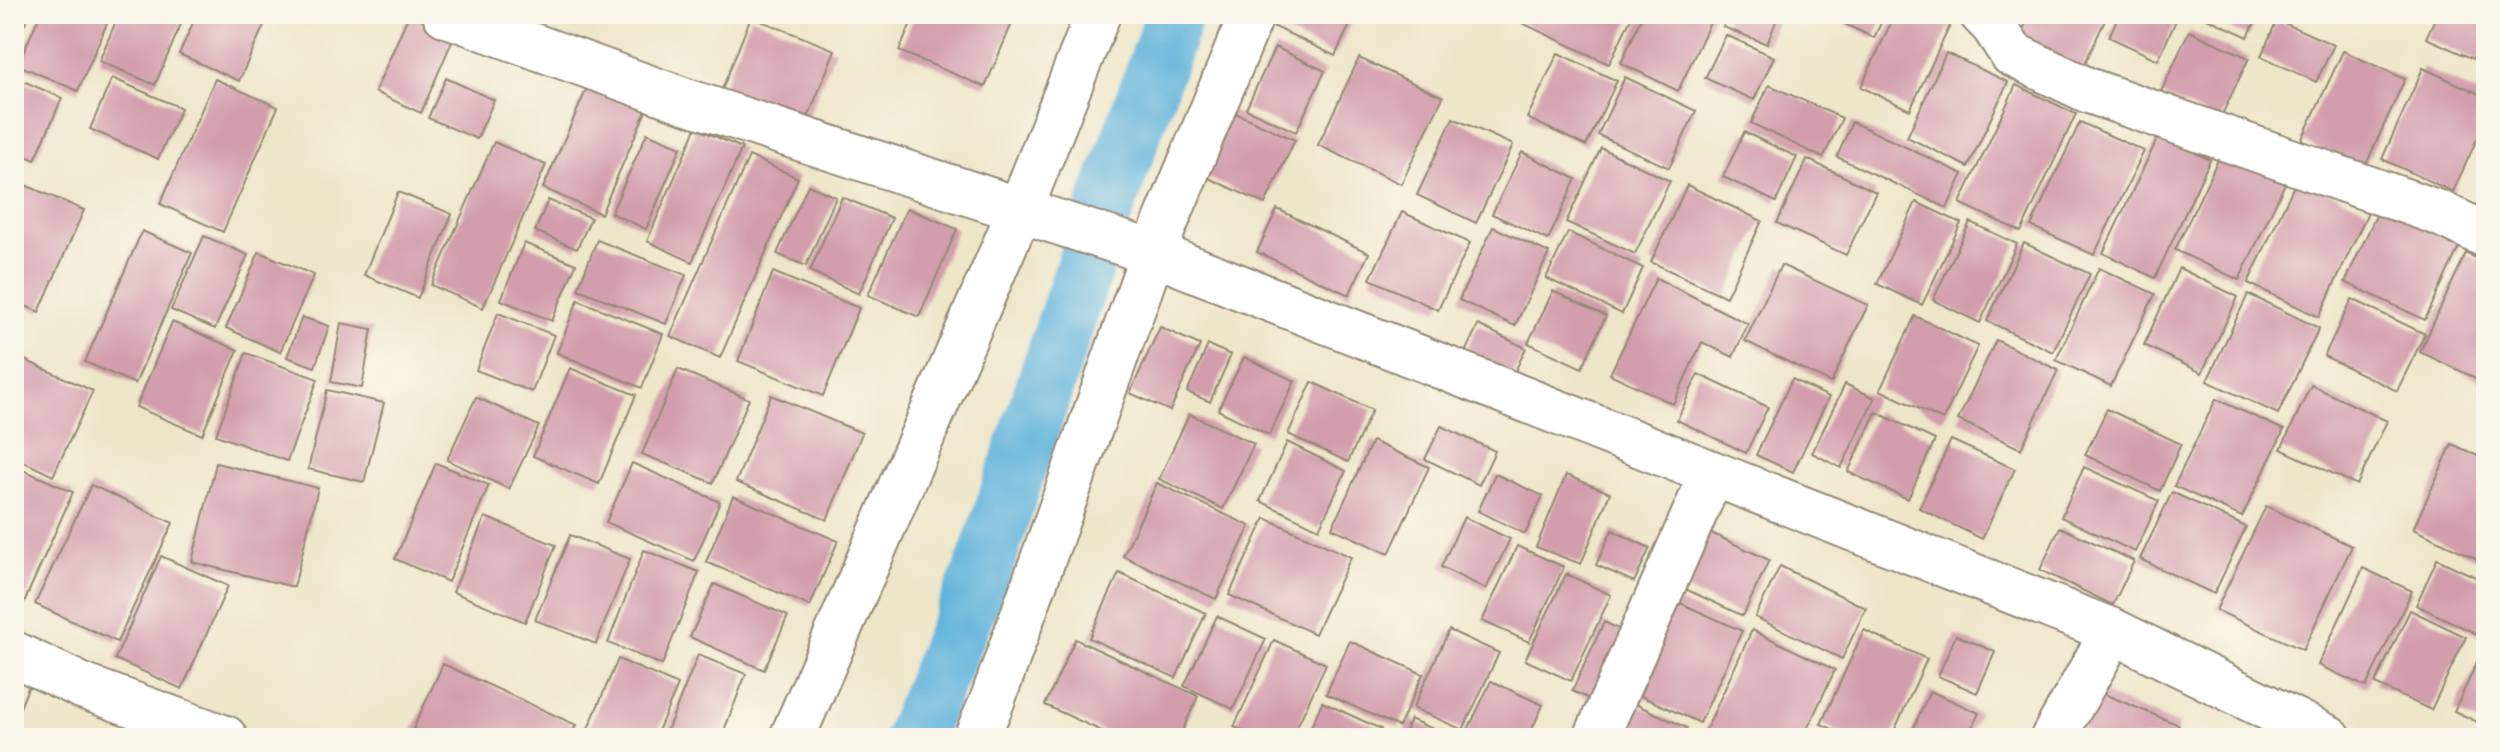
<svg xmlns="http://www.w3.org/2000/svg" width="2500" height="752" font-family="'Comic Neue',sans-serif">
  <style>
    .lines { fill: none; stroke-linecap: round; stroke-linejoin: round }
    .canal { stroke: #60b3dc; stroke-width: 58 }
    .building { fill: #d29dac }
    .street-casing { stroke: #948874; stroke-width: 48 }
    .street { stroke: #fff; stroke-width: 44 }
  </style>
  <rect width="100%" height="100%" fill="#fbf7ec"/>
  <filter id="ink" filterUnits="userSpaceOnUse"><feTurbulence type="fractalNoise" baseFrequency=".0125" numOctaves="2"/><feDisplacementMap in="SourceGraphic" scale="16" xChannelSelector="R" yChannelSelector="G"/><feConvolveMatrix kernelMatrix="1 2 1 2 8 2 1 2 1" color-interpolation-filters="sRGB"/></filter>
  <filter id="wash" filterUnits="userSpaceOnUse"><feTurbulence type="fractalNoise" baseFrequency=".006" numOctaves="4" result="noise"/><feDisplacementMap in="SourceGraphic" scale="32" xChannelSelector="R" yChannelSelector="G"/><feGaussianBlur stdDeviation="1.8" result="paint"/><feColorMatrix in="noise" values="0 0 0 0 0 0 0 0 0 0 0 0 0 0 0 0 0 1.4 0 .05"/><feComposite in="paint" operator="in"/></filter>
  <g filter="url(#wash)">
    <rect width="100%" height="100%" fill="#eee6c9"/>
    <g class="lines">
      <!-- canal -->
      <path class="canal" d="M913 738 986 562 1081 277 1175 14"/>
    </g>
    <g id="blocks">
      <!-- building -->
      <path class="building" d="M14 14H29L14 48Z
        M40 14H111L78 91 18 65Z
        M119 14H177L184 17 155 85 99 61Z
        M197 14H269L239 81 179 54Z
        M409 14 456 32 421 113 375 92Z
        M915 14H1016L985 87 899 51Z
        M1278 14H1355L1335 56 1273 26Z
        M1503 14H1633L1609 64Z
        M1643 14H1714L1678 91 1621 63Z
        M1728 14H1779L1767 44 1723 27Z
        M1824 14H1885L1874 38Z
        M1895 14H1947L1954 17 1910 110 1861 87Z
        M2030 14H2108L2081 72 2017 42Z
        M2119 14H2179L2158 60 2109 37Z
        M2198 14H2259L2248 37Z
        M2437 14H2486V50L2480 62 2426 38Z
        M751 17 835 50 805 125 721 92Z
        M2277 20 2334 45 2316 82 2261 56Z
        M2189 31 2249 58 2219 121 2160 94Z
        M1726 35 1774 57 1754 100 1705 78Z
        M1275 47 1325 71 1296 132 1246 109Z
        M2343 51 2405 79 2364 169 2301 141Z
        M1558 53 1617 81 1586 146 1527 118Z
        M1946 53 2008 82 1968 167 1907 137Z
        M1359 58 1443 97 1401 184 1318 145Z
        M2423 68 2486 97V119L2453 192 2382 159Z
        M14 77 62 98 35 160 14 151Z
        M1625 77 1696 111 1669 168 1598 135Z
        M112 78 181 108 158 159 90 129Z
        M446 78 494 100 477 139 428 118Z
        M215 79 278 107 223 232 160 204Z
        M590 81 648 106 601 214 543 188Z
        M1769 85 1842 118 1823 158 1751 123Z
        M2016 85 2076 114 2021 232 1960 203Z
        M1229 110 1295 140 1265 204 1200 174Z
        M1453 118 1513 145 1476 223 1417 195Z
        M1852 122 1963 174 1947 208 1837 157Z
        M2080 122 2144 151 2094 255 2031 226Z
        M696 128 742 148 692 262 647 241Z
        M1744 132 1797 157 1776 202 1723 177Z
        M647 133 681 147 646 229 611 213Z
        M2159 135 2210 160 2155 278 2103 253Z
        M494 142 546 165 483 308 431 285Z
        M2224 147 2288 177 2239 280 2175 250Z
        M1601 148 1670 181 1635 254 1566 222Z
        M1522 152 1576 179 1548 240 1492 214Z
        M749 156 798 178 720 358 670 336Z
        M1807 159 1876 192 1846 255 1777 223Z
        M2298 177 2369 210 2319 317 2248 283Z
        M25 185 84 210 39 312 14 301V211Z
        M808 185 836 197 806 266 777 254Z
        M1687 185 1762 221 1726 297 1651 262Z
        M398 192 452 214 418 298 364 275Z
        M842 197 892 218 859 294 810 271Z
        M548 200 591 218 577 249 535 231Z
        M1916 202 1961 223 1922 305 1877 284Z
        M2381 205 2461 243 2425 320 2345 282Z
        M907 208 957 229 919 317 868 295Z
        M1277 209 1369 253 1349 295 1257 252Z
        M1402 212 1470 243 1438 310 1370 279Z
        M1970 222 2017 244 1980 323 1933 300Z
        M1493 227 1549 253 1515 326 1459 300Z
        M142 231 192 253 135 384 85 362Z
        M1568 232 1643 268 1622 314 1546 278Z
        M204 236 248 255 215 329 171 310Z
        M597 240 686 275 666 324 578 289Z
        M524 243 576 264 552 321 501 300Z
        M2024 243 2090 274 2053 352 1987 321Z
        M259 252 314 275 280 352 226 328Z
        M2466 253 2486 263V378L2484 382 2420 352Z
        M1781 265 1868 305 1831 383 1745 341Z
        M2099 268 2155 294 2111 386 2056 360Z
        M2179 268 2238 297 2202 373 2144 345Z
        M773 272 859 308 823 396 738 361Z
        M1656 278 1748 324 1733 357 1702 342 1673 404 1610 374Z
        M1553 291 1606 316 1582 368 1528 343Z
        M2248 294 2319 328 2278 414 2207 381Z
        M2352 299 2425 334 2397 391 2324 356Z
        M578 300 663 334 642 388 557 353Z
        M498 313 554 335 532 392 476 370Z
        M1915 316 1978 346 1943 420 1880 390Z
        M302 317 329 326 315 367 287 357Z
        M172 322 238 350 202 435 136 407Z
        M341 323 372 329 362 388 331 382Z
        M1478 325 1526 348 1499 405 1451 382Z
        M1160 327 1200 345 1170 411 1130 393Z
        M1996 340 2058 370 2021 449 1958 420Z
        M1208 345 1231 355 1210 402 1187 392Z
        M246 353 318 379 287 461 216 435Z
        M16 356 93 391 53 476 14 457Z
        M1244 357 1295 381 1269 435 1218 410Z
        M570 368 636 395 599 484 533 456Z
        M678 369 749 399 713 483 642 454Z
        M1698 374 1768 407 1746 453 1677 420Z
        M1792 379 1829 397 1793 472 1756 455Z
        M1312 382 1372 410 1348 462 1288 434Z
        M1845 384 1875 398 1841 468 1812 453Z
        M2311 385 2387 421 2357 485 2281 449Z
        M327 390 384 403 364 482 308 469Z
        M771 395 862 433 827 520 736 482Z
        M476 397 539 426 509 489 447 460Z
        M2216 399 2284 430 2242 517 2174 486Z
        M2107 409 2181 444 2160 491 2085 455Z
        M1876 412 1935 440 1908 499 1848 472Z
        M1189 414 1254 444 1223 509 1159 479Z
        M1441 426 1495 451 1479 485 1425 459Z
        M1951 440 2015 469 1982 539 1919 508Z
        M1372 441 1429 467 1389 554 1332 528Z
        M1287 442 1346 471 1319 529 1260 501Z
        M2452 444 2486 460V563L2413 529Z
        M216 463 318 488 294 587 192 562Z
        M436 463 489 485 448 582 395 559Z
        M632 463 720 502 694 561 606 522Z
        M14 466 73 492 14 625Z
        M2084 467 2159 501 2135 552 2061 517Z
        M1495 474 1543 496 1525 534 1478 511Z
        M1566 475 1610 493 1581 564 1536 547Z
        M1157 483 1250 526 1216 599 1123 556Z
        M91 485 173 523 117 642 35 604Z
        M2172 492 2246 527 2214 594 2140 559Z
        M733 496 838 541 810 606 706 562Z
        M2266 506 2352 546 2303 650 2216 610Z
        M485 517 556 545 525 622 453 592Z
        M1464 517 1510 539 1486 589 1441 567Z
        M1265 518 1351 557 1315 634 1229 595Z
        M2060 527 2134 561 2113 605 2040 570Z
        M1612 530 1650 548 1634 582 1596 565Z
        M1709 532 1769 560 1743 616 1683 588Z
        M570 535 630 559 596 644 535 620Z
        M1517 546 1564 567 1529 642 1482 621Z
        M644 550 699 572 662 665 608 643Z
        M161 556 228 586 182 689 115 659Z
        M2437 559 2486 582V625L2481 636 2416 605Z
        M1780 566 1866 608 1842 659 1755 617Z
        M2363 568 2412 591 2366 687 2318 665Z
        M1119 573 1206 613 1176 678 1089 638Z
        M1566 574 1611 595 1571 681 1525 660Z
        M714 584 788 616 764 670 690 637Z
        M1676 601 1742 631 1700 723 1634 693Z
        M2410 610 2466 637 2431 710 2375 684Z
        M1217 616 1266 639 1233 709 1184 686Z
        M1604 622 1644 641 1612 709 1572 691Z
        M1449 630 1499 653 1463 730 1413 708Z
        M1752 630 1835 670 1803 738H1708L1703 736Z
        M1864 630 1927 659 1891 738H1852L1821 724Z
        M1956 635 1995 652 1977 693 1938 676Z
        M1075 639 1198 696 1179 738H1117L1045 705Z
        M1274 640 1326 664 1292 738H1258L1234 727Z
        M1350 641 1423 674 1399 727 1326 694Z
        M2486 644V726L2454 711Z
        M698 655 746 674 721 738H664Z
        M618 659 678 685 655 738H584Z
        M443 664 576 725 570 738H432L413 729Z
        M14 676 30 683 14 722Z
        M1491 681 1543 705 1528 738H1464Z
        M1930 691 1979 713 1967 738H1909Z
        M2099 692 2179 725 2174 738H2102L2082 729Z
        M1322 702 1381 729 1377 738H1306Z
        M1633 703 1687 728 1683 738H1617Z
        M1410 719 1453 738H1402Z"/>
    </g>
  </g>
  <g filter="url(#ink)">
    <use href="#blocks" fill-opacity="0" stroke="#948874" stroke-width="2"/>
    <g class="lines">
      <!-- street casing -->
      <g class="street-casing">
        <path id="street" d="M445 14 683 100 1020 210 792 738
          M1098 14 1020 210 1153 253 2113 631 2329 738
          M1982 14 1993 25 2012 54 2087 90 2439 213 2486 235
          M14 654 82 686 225 738
          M976 738 991 704 1153 253 1252 14
          M1596 738 1712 474
          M2053 738 2113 631"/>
      </g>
      <!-- street -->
      <use href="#street" class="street"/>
    </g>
  </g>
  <!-- margin -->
  <rect width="2500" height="752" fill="none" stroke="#fbf7ec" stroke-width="48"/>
</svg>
